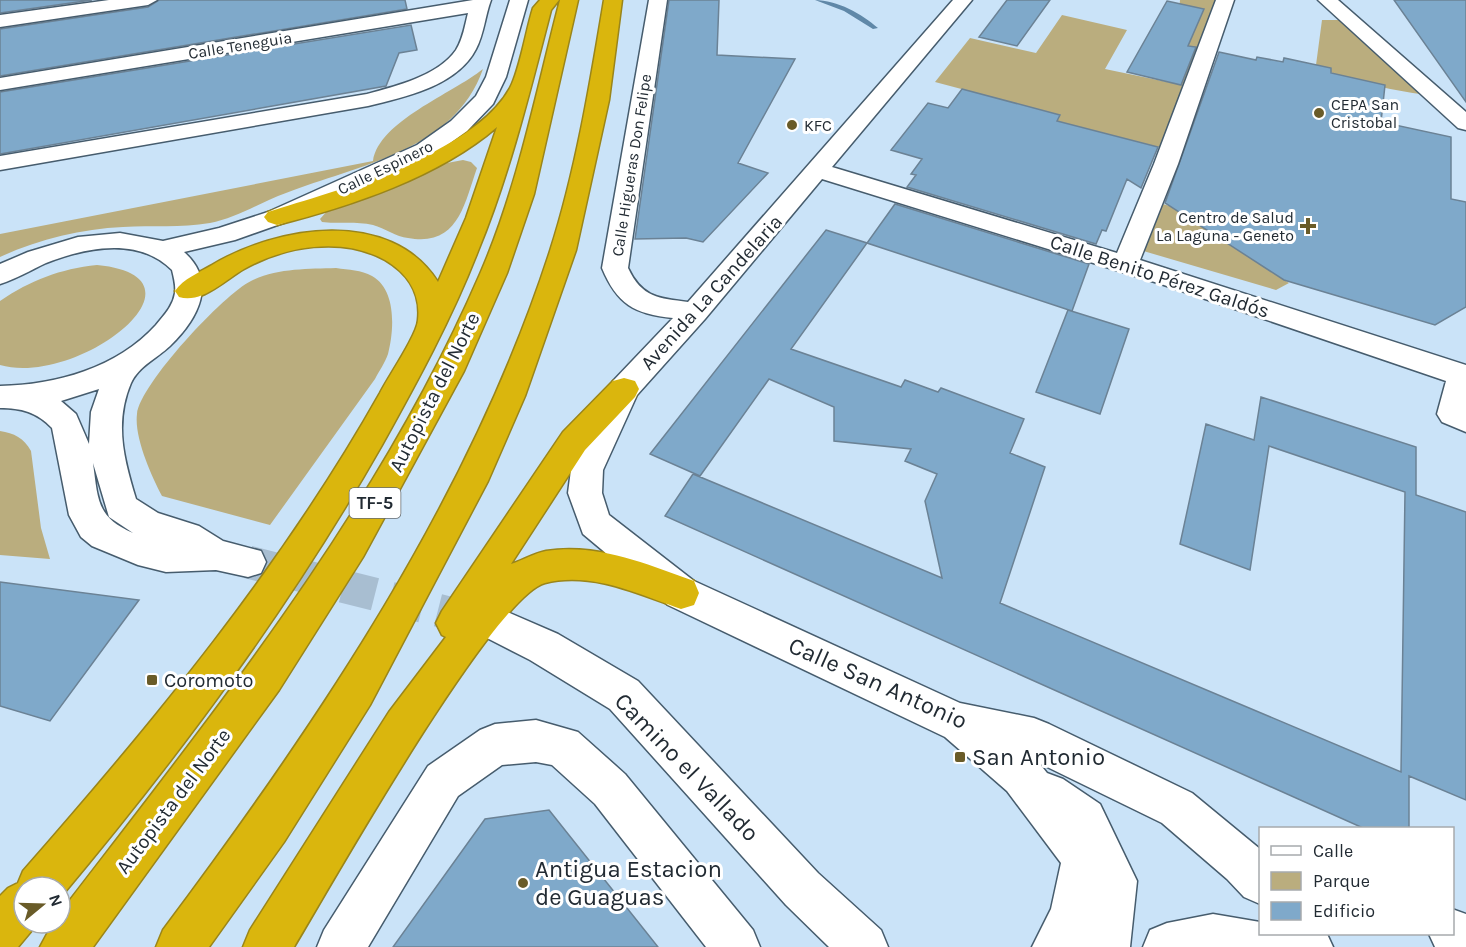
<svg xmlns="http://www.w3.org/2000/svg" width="1466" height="947" font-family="Karla,sans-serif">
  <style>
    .green { fill: #baad7e }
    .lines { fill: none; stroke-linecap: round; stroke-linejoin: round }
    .stream { fill: #6088a8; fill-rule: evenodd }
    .building { fill: #7fa9ca; stroke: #6b8295; stroke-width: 1.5 }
    .minor-tunnel-far1 { stroke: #a8bed1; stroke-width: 33; stroke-dasharray: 33 16; stroke-linecap: butt }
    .minor-tunnel { stroke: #a8bed1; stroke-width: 42; stroke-dasharray: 42 21; stroke-linecap: butt }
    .minor-casing { stroke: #465c6d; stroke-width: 3 }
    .highway-casing { stroke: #9a851a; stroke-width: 3 }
    .minor { fill: #fff; fill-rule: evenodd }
    .highway { fill: #dab60d; fill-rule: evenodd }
    .poi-dot { fill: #695b28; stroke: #fff; stroke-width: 2 }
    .labels { text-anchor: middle; stroke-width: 6; stroke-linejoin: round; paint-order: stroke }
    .far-street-label { font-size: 16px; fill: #222b33; stroke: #fff }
    .far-poi-label { font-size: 16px; fill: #222b33; stroke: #fff; text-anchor: start }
    .shield { fill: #fff; stroke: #646b70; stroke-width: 1.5 }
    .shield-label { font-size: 18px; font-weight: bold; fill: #222b33 }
    .street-label { font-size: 20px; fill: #222b33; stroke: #fff }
    .poi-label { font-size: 20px; fill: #222b33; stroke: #fff; text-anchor: start }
    .near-street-label { font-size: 24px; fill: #222b33; stroke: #fff }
    .near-poi-label { font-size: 24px; fill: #222b33; stroke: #fff; text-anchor: start }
  </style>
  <rect width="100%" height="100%" fill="#cae3f8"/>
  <!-- green -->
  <path class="green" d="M1180 0H1217L1162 148 1057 121 1060 115 935 82 970 38 1036 53 1062 15 1127 30 1105 69 1172 83Z
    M1322 20H1341L1425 95C1389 89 1349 83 1316 65Z
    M483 69C454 152 357 165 286 193 261 202 236 218 210 223 180 228 153 225 123 227 81 229 39 239 0 257V234L373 161C379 121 452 94 483 69Z
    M463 160 471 162 477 168C464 205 458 247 408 238 396 237 385 228 373 225 356 221 339 224 322 222L320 219 328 210 406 182 447 163Z
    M1159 203 1170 206 1289 283 1276 290 1140 250Z
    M97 265C220 277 79 387 0 365V301C31 280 60 269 97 265Z
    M336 268C349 270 361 270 372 276 397 290 394 331 388 354 385 363 379 371 375 379L270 525 162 496C151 475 134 437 137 414 140 384 224 294 251 281 277 268 308 269 336 268Z
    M0 431C14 433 24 438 31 451L41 528 50 559 0 555Z"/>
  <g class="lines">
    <!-- stream -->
    <path class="stream" d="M815 0C837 0 862 14 878 28L873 29 844 11Z"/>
  </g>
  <!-- building -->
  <path class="building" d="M0 0H92L0 13Z
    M159 0H405L407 9 0 76V29L148 7Z
    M669 0H719L717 55 795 59 738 163 768 173 703 242 686 238 635 239Z
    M1007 0H1050L1017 46 979 37Z
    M1394 0H1466V102Z
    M1167 1 1204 9 1188 46 1196 47 1181 85 1127 72Z
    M411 25 417 50 399 53 386 86 0 154V92Z
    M1219 52 1256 60 1257 57 1283 62 1284 58 1331 68V73L1385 85 1381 122 1451 137V199L1466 202V307L1435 325 1284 280 1165 203Z
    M962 89 1060 115 1057 121 1158 147 1141 188 1127 179 1106 231 1102 230 1096 244 907 187 916 175 911 174 922 159 891 150 928 103 948 108Z
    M895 204 1089 264 1072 311 867 243Z
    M826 230 867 243 791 349 901 387 905 380 938 392 941 388 1024 419 1010 453 1045 467 1000 603 1401 772 1405 492 1269 446 1250 570 1180 544 1206 424 1254 440 1261 397 1416 447V495L1466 512V800L1409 776V828H1363L665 516 693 474 942 578 925 501 937 474 905 461 911 449 834 441V407L769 379 700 476 650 454Z
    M1068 310 1129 329 1100 414 1036 392Z
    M0 582 139 600 50 721 0 706Z
    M549 810 658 947H393L485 819Z"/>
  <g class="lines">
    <!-- minor-tunnel-far1 -->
    <path class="minor-tunnel-far1" d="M248 562 476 620"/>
    <!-- minor-tunnel -->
    <path class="minor-tunnel" d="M471 619 484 622"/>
    <!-- minor casing -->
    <g class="minor-casing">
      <path id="minor" d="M109 0H157L148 5 0 27V15Z
        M473 0H491C485 16 484 34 476 49 457 86 405 97 368 106L0 170V156L367 94C396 86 438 76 456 50 463 39 465 25 468 13L0 90V78Z
        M510 0H528L506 77 493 104 467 131 433 155 286 222 235 240 184 252C218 282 198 319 170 346 156 359 139 366 131 383 114 423 124 460 136 499L158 513 199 526 223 541 261 551 266 562 261 573 248 577 216 570 166 572 138 565 92 546 81 537 69 515 52 428C37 412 21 408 0 408V386C56 385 117 368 156 325 164 315 173 306 175 293 176 286 174 278 172 270 139 237 87 247 46 263 31 270 16 279 0 284V264L28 252 78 237 120 233 163 241 219 228 268 212 417 145 451 121 476 96 486 77ZM99 389 91 412 89 444 76 414 61 401ZM93 463 109 517 133 533C96 517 98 499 93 463Z
        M649 0H667L628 268C642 298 659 298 688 302L953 0H972L832 167 1117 253 1154 164 1216 0H1234L1178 164 1140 260 1466 365V432L1442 422 1437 414 1446 381 1161 284 822 179 705 319 637 395 603 470 602 493 609 515 694 581 960 703 1034 718 1049 724 1192 793 1260 849V904L1244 897 1227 879 1162 823 1039 763 1047 773 1063 779 1100 804 1137 881 1130 947H1032L1051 909 1061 863 1007 791 945 737 668 605 583 534 568 493 571 470 613 381 673 318C634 314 617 304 602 268Z
        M1318 0H1338L1466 112V130L1458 128Z
        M498 608 558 634 638 681 818 873 881 930 888 947H829L786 905 610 709 530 660 485 637 479 625 485 613Z
        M536 720 578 732 625 774 753 930 760 947H706L595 804 552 765 536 762 502 765 458 796 368 947H317L324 930 428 766 480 730 495 724Z
        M1452 909 1466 914V947H1435L1429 934H1452Z
        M1213 914 1260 922V934H1327L1333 947H1143L1150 930 1167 923Z"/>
    </g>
    <!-- highway casing -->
    <g class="highway-casing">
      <path id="highway" d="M540 0H559L551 10C530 91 510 173 478 251 452 318 417 382 382 445 290 607 180 755 60 898V887H24V923H38L18 947H0V896L8 888 18 883 23 871C154 722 282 567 380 393 388 377 417 335 418 320 421 293 407 273 385 260 342 236 285 246 244 269 225 280 202 304 179 297L175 291C183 279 200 272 212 265 277 226 390 207 438 282L466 218 497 127C439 177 351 206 277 225L268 222 264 217 268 212C337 190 473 155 510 88 520 69 526 30 533 8Z
        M560 0H578L534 194 507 273 464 371 363 557 279 690 93 947H40L53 923H60V913C215 711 378 510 480 274 518 187 536 92 560 0Z
        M604 0H622L609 100 576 250 525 396 488 481 370 705 284 842 209 947H156L163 930C318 723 470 499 550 251 576 170 590 84 604 0Z
        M624 378 635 381 639 389 635 397 585 450 511 564C523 560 535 553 546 551 598 543 646 564 694 581L699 593 694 605 681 609C639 594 591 571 545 583 493 597 330 887 294 947H243L250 930 389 712 446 637 442 635 436 623 442 611 563 432 613 381Z"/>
    </g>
    <!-- minor -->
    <use href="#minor" class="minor"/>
    <!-- highway -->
    <use href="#highway" class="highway"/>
  </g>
  <!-- markers -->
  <g class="poi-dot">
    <circle cx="1319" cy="113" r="6"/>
    <circle cx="792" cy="125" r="6"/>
    <path d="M1305 217h6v6h6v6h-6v6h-6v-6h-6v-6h6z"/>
    <rect x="146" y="674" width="12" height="12" rx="3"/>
    <rect x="954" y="751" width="12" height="12" rx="3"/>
    <circle cx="523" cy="883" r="6"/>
  </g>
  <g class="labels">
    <!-- far-street labels -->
    <g class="far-street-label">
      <text transform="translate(240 45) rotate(-9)" y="6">Calle Teneguia</text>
      <text transform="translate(631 165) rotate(-81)" y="6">Calle Higueras Don Felipe</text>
      <text transform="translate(385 167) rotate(-26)" y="6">Calle Espinero</text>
    </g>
    <!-- far-poi labels -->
    <g class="far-poi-label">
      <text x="1331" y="110">CEPA San<tspan x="1331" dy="18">Cristobal</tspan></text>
      <text x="804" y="131">KFC</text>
      <text x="1294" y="223" text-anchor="end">Centro de Salud<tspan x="1294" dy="18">La Laguna - Geneto</tspan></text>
    </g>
    <!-- shield labels -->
    <rect class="shield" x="349.5" y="488" width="51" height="30" rx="4.5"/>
    <g class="shield-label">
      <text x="375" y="509">TF-5</text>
    </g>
    <!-- street labels -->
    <g class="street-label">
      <text transform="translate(1160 276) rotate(18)" y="7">Calle Benito Pérez Galdós</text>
      <text transform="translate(711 292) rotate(-48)" y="7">Avenida La Candelaria</text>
      <text transform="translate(434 392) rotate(-63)" y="7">Autopista del Norte</text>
      <text transform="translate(173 801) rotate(-53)" y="7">Autopista del Norte</text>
    </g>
    <!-- poi labels -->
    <g class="poi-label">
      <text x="164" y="687">Coromoto</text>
    </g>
    <!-- near-street labels -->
    <g class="near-street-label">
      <text transform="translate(878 683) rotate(24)" y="8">Calle San Antonio</text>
      <text transform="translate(687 767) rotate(46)" y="8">Camino el Vallado</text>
    </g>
    <!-- near-poi labels -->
    <g class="near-poi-label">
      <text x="972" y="765">San Antonio</text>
      <text x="535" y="877">Antigua Estacion<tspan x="535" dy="28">de Guaguas</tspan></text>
    </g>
  </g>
  <!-- legend -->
  <rect x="1259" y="827" width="195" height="108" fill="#ffffff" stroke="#a7aaad" stroke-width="1.5"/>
  <rect x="1271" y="846" width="30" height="9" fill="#ffffff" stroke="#a7aaad" stroke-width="1.5"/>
  <text x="1313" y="857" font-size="18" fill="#222b33">Calle</text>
  <rect x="1271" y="872" width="30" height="18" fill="#baad7e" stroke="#a7aaad" stroke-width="1.5"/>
  <text x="1313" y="887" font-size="18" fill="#222b33">Parque</text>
  <rect x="1271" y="902" width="30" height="18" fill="#7fa9ca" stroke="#a7aaad" stroke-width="1.5"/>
  <text x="1313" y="917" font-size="18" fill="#222b33">Edificio</text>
  <!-- north arrow -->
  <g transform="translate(42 905) rotate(71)"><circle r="28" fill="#ffffff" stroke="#a7aaad" stroke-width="1.5"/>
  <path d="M0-4.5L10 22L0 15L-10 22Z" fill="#695b28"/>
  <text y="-9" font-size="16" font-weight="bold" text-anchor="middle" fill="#222b33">N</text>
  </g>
</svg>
